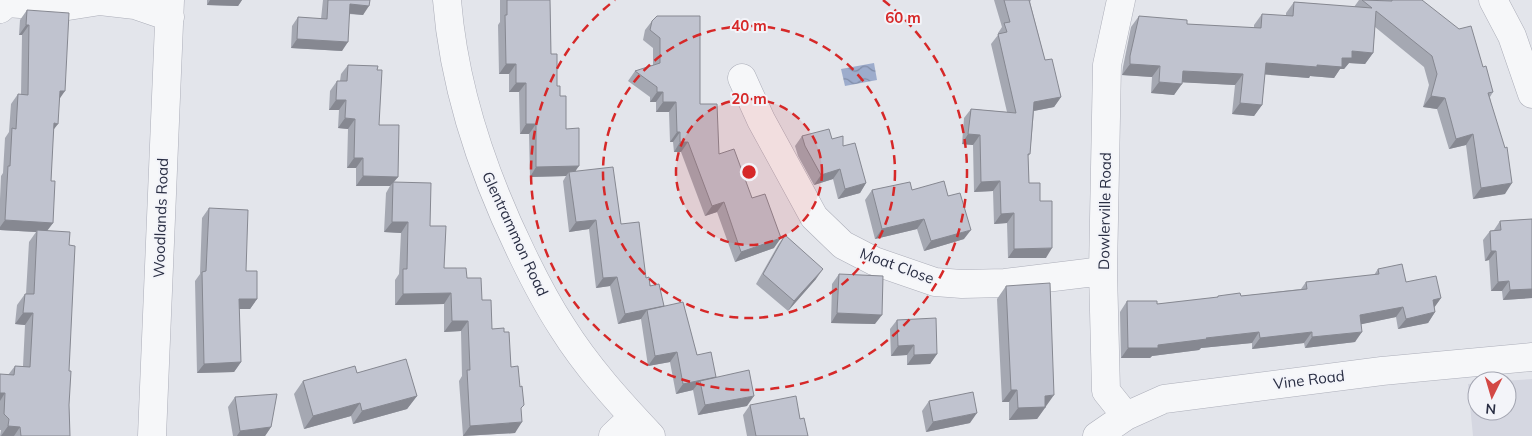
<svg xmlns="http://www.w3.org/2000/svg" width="1532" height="436" font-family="Mulish,sans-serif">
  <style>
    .built { fill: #d5d7e1 }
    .water { fill: url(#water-waves) }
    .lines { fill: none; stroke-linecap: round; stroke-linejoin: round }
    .minor-casing { stroke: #acaeb9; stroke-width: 29 }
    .minor { stroke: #f6f7f9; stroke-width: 28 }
    .wall { fill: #a5a8b2 }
    .shaded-wall { fill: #868891 }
    .building { fill: #c0c3cf; stroke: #868891 }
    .ring { fill: none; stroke: #d62828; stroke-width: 2.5; stroke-dasharray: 9 6 }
    .labels { text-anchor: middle; stroke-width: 4; stroke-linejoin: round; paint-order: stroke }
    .street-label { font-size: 15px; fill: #2a2f44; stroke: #f3f4f9 }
    .centre { fill: #d62828; stroke: #f3f4f9; stroke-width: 2.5 }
    .ring-label { font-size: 15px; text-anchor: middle; font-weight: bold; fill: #d62828; stroke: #f3f4f9; stroke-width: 4; stroke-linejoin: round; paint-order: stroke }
  </style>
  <defs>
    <pattern id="water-waves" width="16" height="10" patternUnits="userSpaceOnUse" patternTransform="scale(1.25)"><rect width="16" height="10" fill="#9daccc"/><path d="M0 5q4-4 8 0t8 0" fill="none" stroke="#808ca7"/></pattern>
  </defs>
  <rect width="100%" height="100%" fill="#e3e5eb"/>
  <!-- built -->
  <path class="built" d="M1532 379V436H1473L1468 384 1477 383V411H1507V381H1503Z"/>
  <!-- water -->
  <path class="water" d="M874 63 877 80 845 86 841 69Z"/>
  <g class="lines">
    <!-- minor casing -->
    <g class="minor-casing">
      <path id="minor" d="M447 0C454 89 483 174 522 254 534 279 547 304 562 327 587 367 619 402 651 436
        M1121 0 1107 65 1103 271 1106 391 1126 416
        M1493 0 1512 36 1532 94
        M0 9 7 3 62 7 100 1 135 5 170 17
        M742 78 761 120 814 217 843 245 874 261 935 282 962 284 1005 283 1103 271
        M152 436 170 0
        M613 436 633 417
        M1097 436 1126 416 1164 399 1382 371 1532 357"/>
    </g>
    <!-- minor -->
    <use href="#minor" class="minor"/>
  </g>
  <!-- wall -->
  <path class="wall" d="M207 0H242L238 6 207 5Z
    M323 0H370L363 15 349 14 342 51 291 48 292 26 298 17 321 19Z
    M500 0H550L551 54 557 86 560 96 566 129 576 171 621 224 646 278 697 355 716 377 747 406 698 415 693 390 676 394 670 362 648 366 641 319 618 324 610 286 596 288 589 229 569 232 563 181 566 176 530 177 529 134H520L519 92H509V74H499L498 25 500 22Z
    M994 0H1031L1030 2 1045 60 1061 97 1054 107 1034 111 1030 154 1028 156 1029 183 1040 201 1046 258H1008L1007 223 994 224 993 191 974 192 973 145 962 144 964 118 971 109 1007 112 991 44 998 35V33L1002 27Z
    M1359 0H1422L1483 67 1493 92 1490 97 1505 194 1473 199 1466 145 1449 149 1437 109 1423 107 1429 85 1424 67 1375 27 1373 53 1365 64 1349 63 1344 69H1340L1334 78 1310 76 1309 78 1265 74 1262 105 1254 116 1232 114 1235 85 1182 82 1174 95 1151 93 1152 77 1122 75 1123 67 1131 27 1139 16 1187 24 1254 28V25L1262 14 1286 16V13L1294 2 1354 7Z
    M27 10 59 100 53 130 51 181 53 223 47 231 69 245V405L70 436H0L1 430H0V374L8 375 15 366H23L25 325 15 324 17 305 25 294H26L29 242 36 232 0 230V199L1 176 3 173 5 138 9 132 11 104 18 94 21 95 22 35H19L20 20Z
    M652 21 700 104 719 154 752 198 774 248 735 262 717 212 705 216 681 152H674L673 142H670L669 112H656V102H650V97L628 81 635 71 653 65V48L643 40 645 30Z
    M348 65 379 125 398 177 394 182 430 226 444 268 467 278 482 300 492 329 504 332 511 367 521 409 515 433 463 436 459 381 462 376 461 331 444 332V304L395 305V280L399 274 401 233 384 232 386 193 390 186H356V168H347L348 129 338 128 339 110H329L330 91 337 81H340L341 74Z
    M802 136 832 139 843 146 866 183 860 193 838 199 833 179 814 185 798 156 795 146Z
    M872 190H912L948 196 964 239 924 251 917 229 875 239 865 200Z
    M209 208 246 271 257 299 250 309H239L241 362 234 372 197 373 195 281 200 274 202 218Z
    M1532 219V298L1503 300 1502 291H1491L1489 260 1485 261 1483 240 1490 231 1494 230 1500 221Z
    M785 235 816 279 788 311 756 284 778 245Z
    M1378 269 1441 298 1434 308 1435 312 1428 323 1398 329 1396 317 1361 324 1355 342 1305 348 1304 343 1252 349V343L1201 348 1199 350 1152 356 1150 358H1121L1120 312 1127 301 1157 304 1217 298 1218 296H1241L1301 289 1306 282 1374 275Z
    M839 274 875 324 831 323 832 284Z
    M1006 286 1046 408H1045L1037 419 1009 420V402H1002L997 299Z
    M897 320 937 354 930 364 907 365V355L891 356 890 329Z
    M357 373 417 396 407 409 353 424 351 416 304 429 294 394 303 381Z
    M235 397 271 427 265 436H233L228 407Z
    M929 401 970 423 926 432 922 411Z
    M750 405 800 419 808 436H747L743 415Z"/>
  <!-- shaded-wall -->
  <path class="shaded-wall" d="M210 0H242L238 6 207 5Z
    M350 4 369 6 363 15 344 13Z
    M26 25H29L22 35H19Z
    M297 39 348 42 342 51 291 48Z
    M1352 51 1373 53 1365 64 1349 63 1344 69H1340L1334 78 1310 76 1309 78 1258 74 1266 63 1317 65Z
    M506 64H516L509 74H499Z
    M1130 64 1160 66 1152 77 1122 75Z
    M1183 71 1243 74 1235 85 1175 82Z
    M1159 82 1182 84 1174 95 1151 93Z
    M516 83H526L519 92H509Z
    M60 91H65L58 101Z
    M657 92H663L656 102H650Z
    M1431 96 1445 98 1437 109 1423 107Z
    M1061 97 1054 107 1028 112 1034 102Z
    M336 100H346L339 110H329Z
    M663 102H676L669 112H656Z
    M1240 103 1262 105 1254 116 1232 114Z
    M345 118 355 119 348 129 338 128Z
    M54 123 58 124 51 133Z
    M526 124H536L529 134H520Z
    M677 132H680L673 142H670Z
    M968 134 980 135 973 145 962 144Z
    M1473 134 1466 145 1449 149 1456 139Z
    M680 142H688L681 152H674Z
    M354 158H363L356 168H347Z
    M579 166 572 176 569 172 566 176 530 177 536 167Z
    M840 169 833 179 814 185 821 175Z
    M363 176 398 177 390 186H356Z
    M1000 181 993 191 974 192 981 182Z
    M866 183 860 193 838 199 845 189Z
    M1512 183 1505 194 1473 199 1481 188Z
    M724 202 717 212 705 216 712 206Z
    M1014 213 1007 223 994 224 1001 214Z
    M924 219 917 229 875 239 882 229Z
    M5 220 53 223 46 232 37 230 36 232 0 230V227Z
    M596 220 589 229 569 232 576 222Z
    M392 222H408L401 233 384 232Z
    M971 230 964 239 924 251 931 241Z
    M781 238 774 248 735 262 741 252Z
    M1052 248 1046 258H1008L1014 249Z
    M1491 251H1496L1489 260 1485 261Z
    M823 269 816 279 788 311 794 301Z
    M617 277 610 286 596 288 603 278Z
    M1509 281 1502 291H1491L1498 282Z
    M1532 289V298L1503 300 1510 290Z
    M451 293 444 304 395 305 403 294Z
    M1441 298 1433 309V300Z
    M239 299H257L250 309H232Z
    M664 306 647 310 641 319 618 324 625 314Z
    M1403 307 1396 317 1353 326 1360 315Z
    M1435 312 1428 323 1398 329 1406 319Z
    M23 313H33L25 325 15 324Z
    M837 313 882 315 875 324 831 323Z
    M452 321H468L461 331 444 332Z
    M1259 332 1252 343 1201 348 1199 350 1152 356 1150 358H1121L1128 348 1158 345 1206 338Z
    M1312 332 1304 343 1252 349 1260 338Z
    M1362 332 1355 342 1305 348 1312 337Z
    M914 345 907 355 891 356 898 346Z
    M677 352 670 362 648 366 655 356Z
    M937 354 930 364 907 365 914 355Z
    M241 362 234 372 197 373 204 364Z
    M716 377 700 381 693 390 676 394 683 384Z
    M1011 390H1017L1009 402H1002Z
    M0 393H5L0 401Z
    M1054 395 1037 419 1009 420 1018 408 1045 396Z
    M417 396 407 409 353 424 362 411Z
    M754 396 747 406 698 415 705 405Z
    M360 403 351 416 304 429 313 416Z
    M977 413 970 423 926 432 933 422Z
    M522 422 515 433 463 436 470 426Z
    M8 426 20 427 14 436H1Z
    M271 427 265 436H237L240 431Z"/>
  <!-- building -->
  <path class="building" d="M328 0H370L369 6 350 4 348 42 297 39 298 17 327 19Z
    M507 0H550L551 54H557V86H560V96H566V129L579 128V166L536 167V124H526V83H516V64H506L505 15H507Z
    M1004 0H1029L1045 60 1052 59 1061 97 1034 102 1030 154H1028L1029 183H1040V201H1052V248L1014 249V213L1001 214 1000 181 981 182 980 135 968 134 971 109 1016 113 998 34 1007 32 1004 23 1010 22Z
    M1362 0 1392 1V0H1422L1459 29 1471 26 1483 67 1486 66 1493 92 1488 93 1505 148 1507 147 1512 183 1481 188 1473 134 1456 139 1445 98 1431 96 1437 74 1432 56 1376 11 1373 53 1352 51V58H1342V67L1317 65V67L1266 63 1262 105 1240 103 1243 74 1183 71 1182 84 1159 82 1160 66 1130 64V56L1139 16 1187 20V24L1261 28 1262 14 1293 16 1294 2 1372 8Z
    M27 10 69 13 65 91H60L58 124 54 123 51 181H55L53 223 5 220 8 166H10L12 128 16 129 18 94 28 95 29 25H26Z
    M657 16H700V104H717L719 154 734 149 752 198 765 194 781 238 741 252 724 202 712 206 688 142H680V132H677L676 102H663V92H657V87L635 71 660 63V38L650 30 652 21Z
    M348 65 378 66 377 70H382L379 125H399L398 177 363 176V158H354L355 119 345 118 346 100H336L337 81H347Z
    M829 129 832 139 843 136V146L855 143 866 183 845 189 840 169 821 175 805 146 802 136Z
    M613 167 621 224 639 222 646 278 649 277 650 286 659 284 664 306 625 314 617 277 603 278 596 220 576 222 569 172Z
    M944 181 948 196 960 193 971 230 931 241 924 219 882 229 872 190 910 182 912 190Z
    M393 182 431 183 430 226H446L444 268H466L467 278H481L482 300H491L492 329 504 328V332H509L511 367 518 366 520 387 522 386 524 405 521 408 522 422 470 426 467 370H470L468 321H452L451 293 403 294V269H407L408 222H392Z
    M209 208 248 210 246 271H257V299H239L241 362 204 364 202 272 206 271Z
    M1532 219V289L1510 290 1509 281 1498 282 1496 251H1491L1490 231 1501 230 1500 221Z
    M37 230 70 232 69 245 75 246 69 371H71L69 405 70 436H21L20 427 8 426 9 419 4 414 5 393H0V374L14 375 15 366 30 367 33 313H23L25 294H34Z
    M785 235 823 269 794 301 763 274Z
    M1402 264 1406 282 1436 276 1441 298 1433 300 1435 312 1406 319 1403 307 1360 315 1362 332 1312 337V332L1260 338 1259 332 1206 338 1207 339 1158 345V348H1128L1127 301H1157V304L1218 297V296L1240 293 1241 296 1307 289 1306 282 1379 274 1378 269Z
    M839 274 883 276 882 315 837 313Z
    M1050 283 1054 395 1045 396V407L1018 408 1017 390H1011L1006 286Z
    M683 302 697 355 711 352 716 377 683 384 677 352 655 356 647 310Z
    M936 318 937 354 914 355V345L898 346 897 320Z
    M406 359 417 396 362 411 360 403 313 416 303 381 355 366 357 373Z
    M749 370 754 396 705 405 700 381Z
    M973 392 977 413 933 422 929 401Z
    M277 394 271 427 240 431 235 397Z
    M796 396 800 419 804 418 808 436H756L750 405Z"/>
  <!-- distance rings -->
  <circle cx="749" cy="172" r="73" fill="#d62828" fill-opacity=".12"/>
  <g class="ring">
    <circle cx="749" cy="172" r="73"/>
    <circle cx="749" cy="172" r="146"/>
    <path d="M883 0A218 218 0 1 1 615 0"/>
  </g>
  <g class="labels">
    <!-- street labels -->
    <g class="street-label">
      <text transform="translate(1105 211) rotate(-89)" y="5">Dowlerville Road</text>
      <text transform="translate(161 218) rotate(-88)" y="5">Woodlands Road</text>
      <text transform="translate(515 234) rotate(65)" y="5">Glentrammon Road</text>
      <text transform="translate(897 266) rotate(20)" y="5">Moat Close</text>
      <text transform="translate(1309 380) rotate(-7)" y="5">Vine Road</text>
    </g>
  </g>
  <circle cx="749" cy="172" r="8" class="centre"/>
  <g class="ring-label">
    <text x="903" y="23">60 m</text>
    <text x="749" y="31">40 m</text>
    <text x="749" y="104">20 m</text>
  </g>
  <!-- north arrow -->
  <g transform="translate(1492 396) rotate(185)"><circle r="24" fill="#f3f4f9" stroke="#a3a5b1"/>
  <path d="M0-4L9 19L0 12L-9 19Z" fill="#d34845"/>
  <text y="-8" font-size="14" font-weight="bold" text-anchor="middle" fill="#2a2f44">N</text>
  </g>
</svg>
